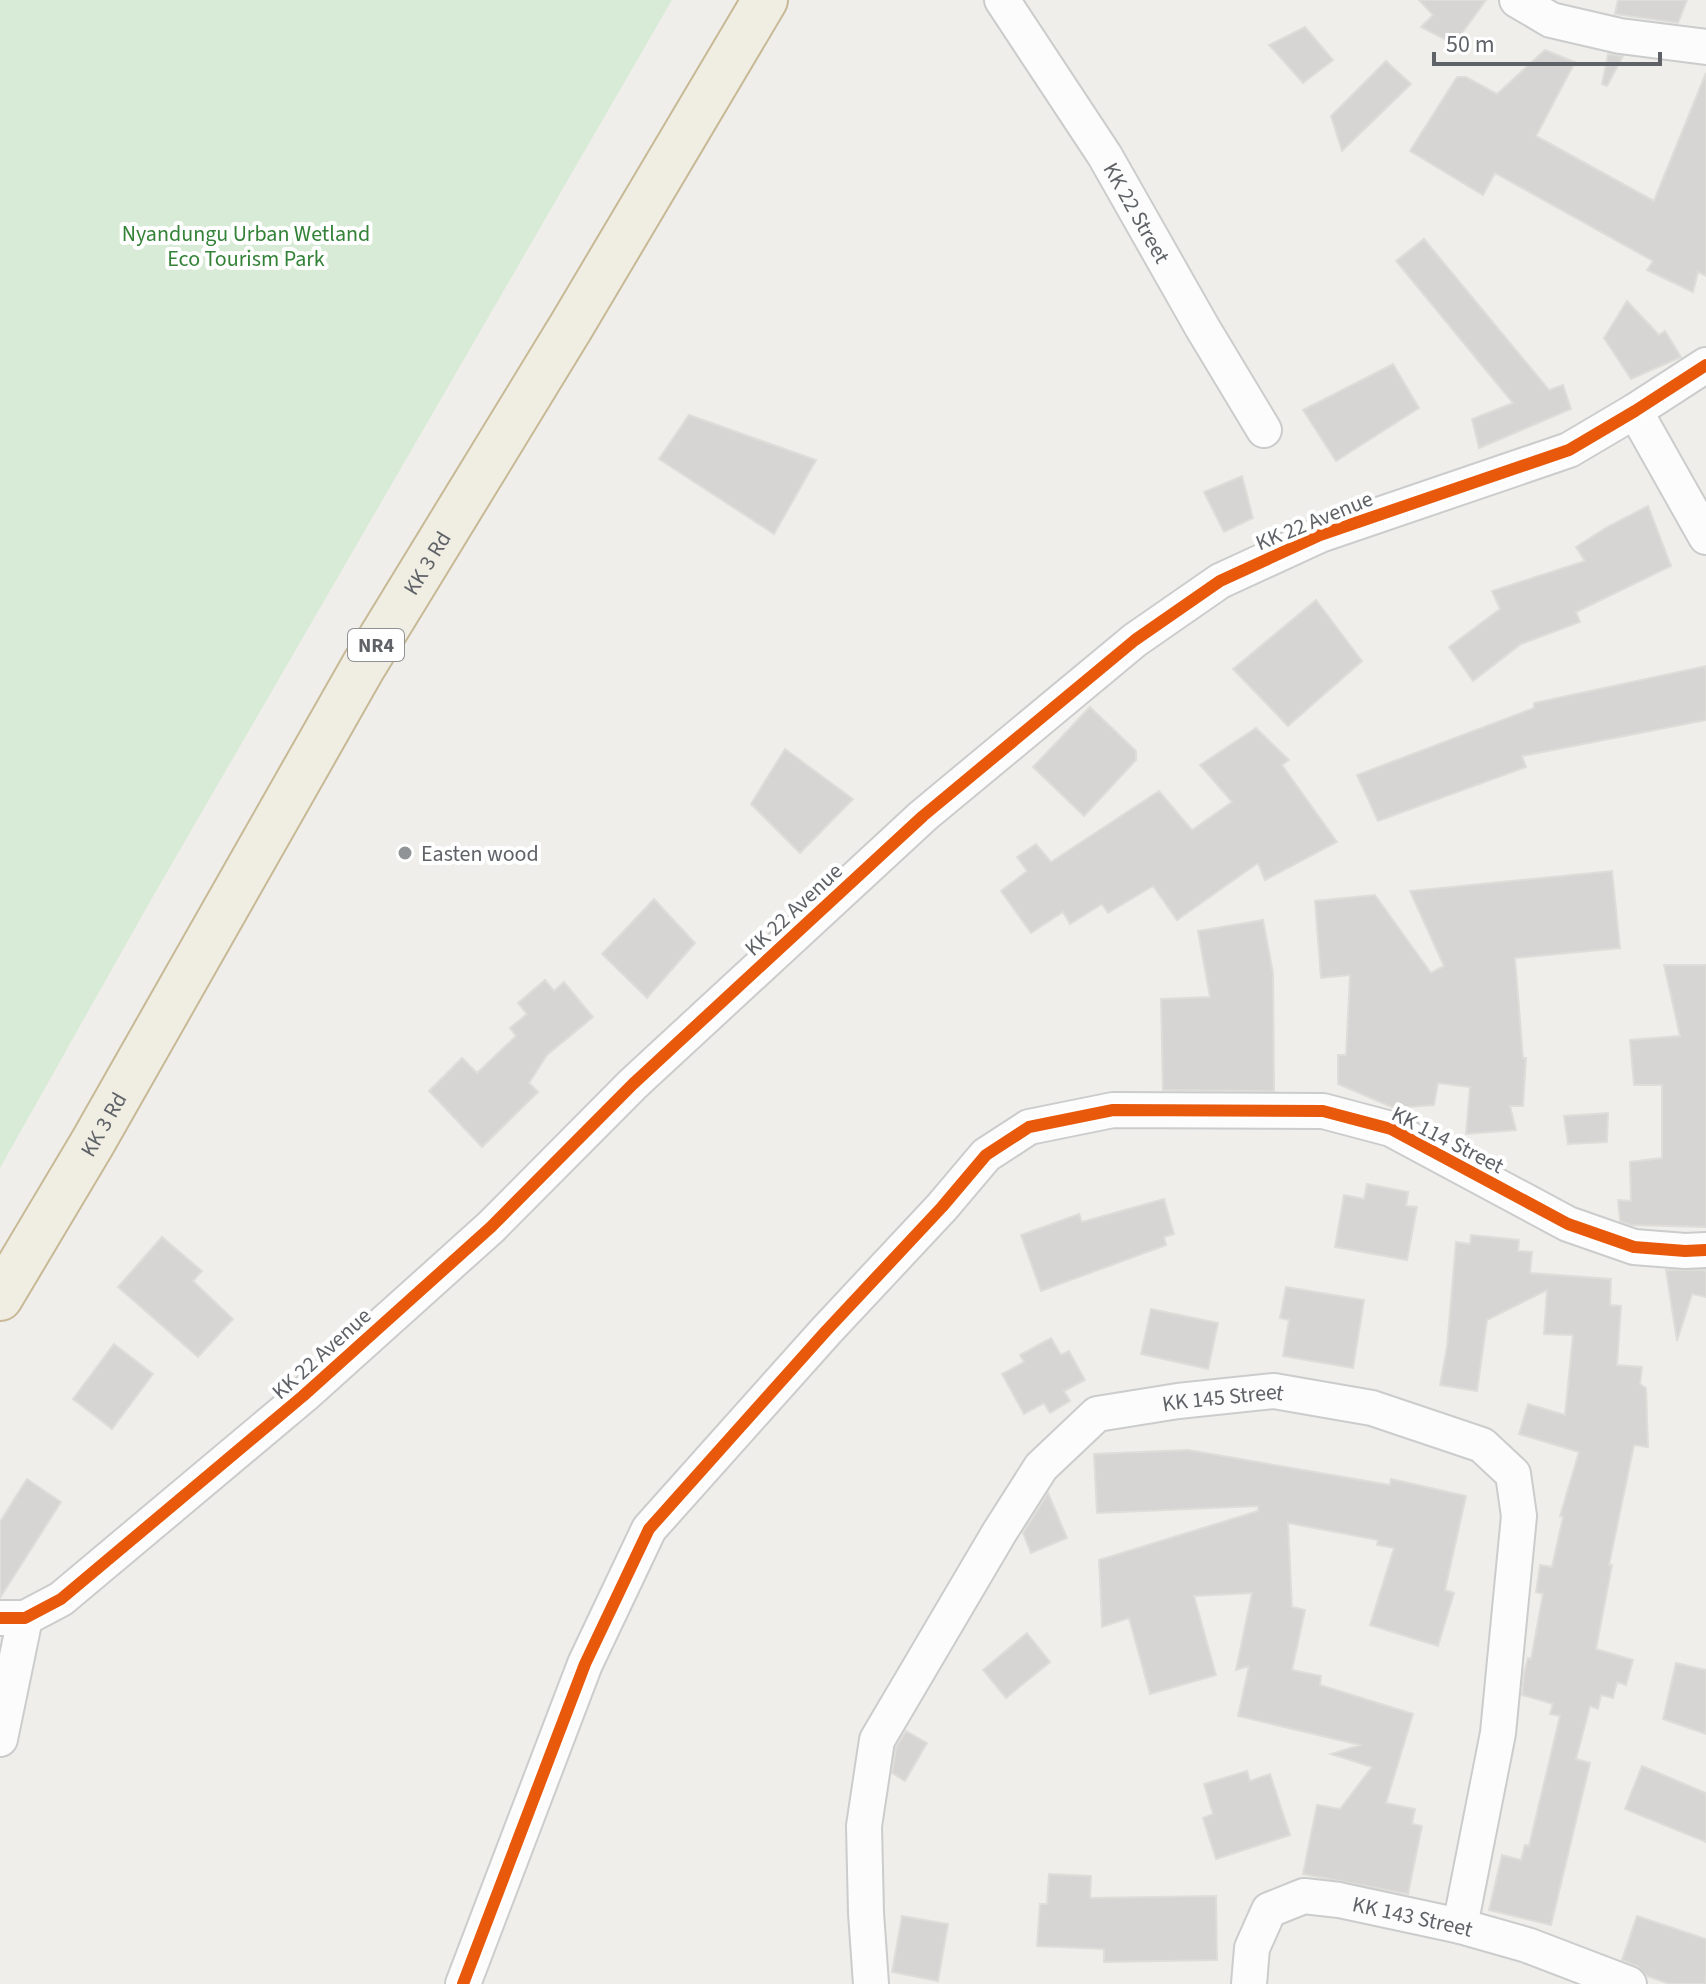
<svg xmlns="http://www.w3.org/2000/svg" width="1706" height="1984" font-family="'Source Sans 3',sans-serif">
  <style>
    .green { fill: #d8ebd6 }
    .building { fill: #d6d5d3; stroke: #deddd9; stroke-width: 2 }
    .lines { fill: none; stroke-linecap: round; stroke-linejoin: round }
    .minor-casing { stroke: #cbcccc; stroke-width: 38 }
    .highway-casing { stroke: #c8b996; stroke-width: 48 }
    .minor { stroke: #fdfcfc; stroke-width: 34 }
    .highway { stroke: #f0ede3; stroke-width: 44 }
    .cycleway-casing { stroke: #fff; stroke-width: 17 }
    .cycleway { stroke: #e8590c; stroke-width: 12 }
    .poi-dot { fill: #919496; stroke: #fff; stroke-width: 3 }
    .labels { text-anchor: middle; stroke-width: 8; stroke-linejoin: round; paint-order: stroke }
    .shield { fill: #fff; stroke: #8f9295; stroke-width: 2 }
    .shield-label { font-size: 20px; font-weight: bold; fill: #5f6368 }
    .street-label { font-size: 22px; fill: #5f6368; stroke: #fff }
    .park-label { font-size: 22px; fill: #348238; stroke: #fff }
    .poi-label { font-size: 22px; fill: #5f6368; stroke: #fff; text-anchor: start }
  </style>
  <rect width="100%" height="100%" fill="#efeeea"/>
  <!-- green -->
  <path class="green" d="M0 0H672L148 905 0 1168Z"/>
  <!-- building -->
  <path class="building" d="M1419 0H1486L1454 44 1421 27 1433 15Z
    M1618 0H1687L1678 23 1615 14Z
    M1305 27 1333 60 1303 83 1269 45Z
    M1545 50 1575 62 1536 136 1654 201 1706 73V276L1698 272 1693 292 1647 270 1653 261 1495 173 1483 195 1410 151 1457 77H1466L1497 94Z
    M1608 54 1623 56 1607 86 1602 84Z
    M1386 61 1411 84 1342 151 1331 116Z
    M1424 239 1549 390 1563 385 1571 409 1479 448 1472 419 1513 403 1396 261Z
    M1627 301 1659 335 1665 331 1681 357 1631 379 1604 338Z
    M1393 364 1419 408 1336 461 1303 410Z
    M689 415 816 460 774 534 659 459Z
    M1242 476 1253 518 1224 532 1204 492Z
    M1648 506 1671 566 1576 612 1580 622 1521 644 1473 681 1449 647 1500 609 1492 591 1585 561 1576 547 1607 527Z
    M1316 600 1362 661 1288 726 1233 669Z
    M1706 666V720L1522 756 1526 767 1378 821 1357 775 1534 708V703Z
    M1090 707 1136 751V760L1084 816 1033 767Z
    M1256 728 1289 760 1282 765 1337 842 1265 880 1258 863 1177 920 1153 886 1108 913 1102 904 1070 924 1063 912 1031 933 1001 891 1027 871 1017 857 1036 844 1051 862 1159 791 1192 830 1232 802 1200 765Z
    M785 749 853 799 800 853 751 804Z
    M1612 871 1620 948 1515 958 1523 1058H1526L1523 1106H1510L1516 1130 1466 1134 1470 1087 1438 1083 1434 1105 1394 1108 1338 1084V1055H1346L1350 975 1321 978 1315 901 1375 895 1431 973 1444 966 1410 891Z
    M654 899 695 943 647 998 602 954Z
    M1263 920 1273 973 1274 1091 1163 1090 1161 999 1210 997 1198 931Z
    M1664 965H1706V1227L1631 1225 1620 1221 1618 1200 1631 1201 1630 1162 1662 1158V1085H1634L1630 1040 1680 1036Z
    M545 980 554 991 564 982 593 1017 547 1055 529 1083 538 1092 482 1147 429 1091 462 1058 477 1073 516 1036 510 1028 527 1014 518 1003Z
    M1608 1113 1607 1142 1568 1144 1564 1116Z
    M1367 1184 1408 1192 1406 1206 1417 1207 1407 1260 1335 1247 1344 1195 1364 1199Z
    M1164 1199 1174 1234 1164 1237 1166 1245 1041 1291 1021 1235 1079 1214 1082 1222Z
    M1471 1235 1519 1240 1518 1251 1532 1252 1530 1273 1611 1279 1610 1305 1621 1306 1617 1365 1642 1367 1640 1384 1646 1388 1648 1447 1634 1445 1609 1565H1612L1596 1649 1633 1660 1626 1685 1617 1682 1613 1698 1601 1695 1598 1709 1590 1706 1576 1759 1590 1763 1551 1925 1489 1910 1502 1855 1521 1860 1525 1845 1529 1846 1560 1716 1550 1714 1553 1704 1522 1695 1524 1673 1528 1658 1531 1659 1543 1594 1536 1592 1540 1565 1552 1567 1563 1517 1560 1516 1579 1452 1519 1434 1528 1404 1565 1415 1573 1335 1544 1334 1547 1290 1487 1320 1477 1391 1440 1385 1447 1347 1456 1242 1470 1244Z
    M162 1237 202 1271 193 1281 233 1319 198 1357 118 1287Z
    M1666 1270H1706V1297L1692 1294 1677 1341Z
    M1286 1287 1364 1300 1353 1368 1283 1356 1289 1320 1280 1318Z
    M1151 1309 1218 1323 1208 1369 1141 1354Z
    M1051 1338 1061 1355 1069 1351 1085 1380 1064 1391 1070 1401 1050 1413 1044 1403 1024 1414 1002 1374 1024 1362 1020 1355Z
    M114 1344 153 1374 112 1429 73 1399Z
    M1188 1450 1390 1485 1391 1479 1466 1496 1445 1590 1454 1593 1438 1646 1370 1625 1394 1548 1377 1545 1378 1540 1288 1523 1292 1607 1305 1610 1292 1670 1321 1676 1320 1685 1413 1714 1386 1803 1415 1809 1412 1824 1422 1826 1408 1894 1303 1874 1317 1805 1340 1809 1372 1767 1331 1754 1360 1745 1238 1716 1249 1666 1236 1670 1252 1593 1194 1596 1216 1675 1150 1694 1129 1618 1102 1627 1099 1560 1258 1511V1506L1097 1513 1094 1454Z
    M27 1479 61 1502 0 1598V1522Z
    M1048 1493 1067 1538 1031 1553 1023 1533Z
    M1027 1633 1050 1662 1006 1698 983 1670Z
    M1676 1663 1706 1670V1734L1663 1719Z
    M906 1731 927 1743 905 1781 892 1773 896 1747Z
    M1642 1766 1706 1793V1842L1625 1809Z
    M1247 1771 1250 1781 1270 1774 1290 1835 1216 1859 1203 1818 1213 1814 1204 1784Z
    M1049 1874 1091 1876 1090 1898 1216 1896 1217 1960 1104 1962V1949L1037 1946 1040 1904H1047Z
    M902 1916 948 1924 938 1981 892 1972Z
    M1637 1916 1706 1939V1984H1670L1647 1976 1637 1966 1622 1960Z"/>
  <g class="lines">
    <!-- minor casing -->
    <g class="minor-casing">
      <g id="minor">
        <path id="s1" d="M1002 0 1105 156 1202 327 1264 430"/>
        <path d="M1517 0 1551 20 1620 36 1706 47"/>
        <path d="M1635 411 1706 537"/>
        <path d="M0 1618H25L61 1599 303 1396 491 1227 633 1084 923 816 1135 640 1220 581 1320 535 1569 450 1635 411 1706 365"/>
        <path d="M0 1739 25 1618"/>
        <path d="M463 1984 585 1664 649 1529 826 1331 942 1207 986 1155 1029 1127 1113 1110 1323 1111 1391 1129 1568 1224 1634 1247 1685 1251 1706 1250"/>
        <path id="s2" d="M871 1984 866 1913 864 1826 877 1740 999 1533 1041 1467 1097 1414 1178 1401 1274 1391 1372 1408 1482 1445 1513 1474 1519 1516 1498 1733 1460 1926"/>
        <path id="s3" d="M1249 1984 1252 1948 1269 1910 1304 1896 1339 1900 1460 1926 1527 1945 1629 1984"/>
      </g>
    </g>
    <!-- highway casing -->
    <g class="highway-casing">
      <g id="highway">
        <path id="s4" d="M0 1298 93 1142 363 667 572 325 765 0"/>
      </g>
    </g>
    <!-- minor -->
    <use href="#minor" class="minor"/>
    <!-- highway -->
    <use href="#highway" class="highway"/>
    <!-- cycleway casing -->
    <g class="cycleway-casing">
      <path id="cycleway" d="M0 1618H25L61 1599 303 1396 491 1227 633 1084 923 816 1135 640 1220 581 1320 535 1569 450 1635 411 1706 365
        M463 1984 585 1664 649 1529 826 1331 942 1207 986 1155 1029 1127 1113 1110 1323 1111 1391 1129 1568 1224 1634 1247 1685 1251 1706 1250"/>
    </g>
    <!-- cycleway -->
    <use href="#cycleway" class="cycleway"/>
  </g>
  <!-- markers -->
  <circle class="poi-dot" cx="405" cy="853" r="8"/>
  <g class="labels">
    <!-- shield labels -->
    <rect class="shield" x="348" y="629" width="56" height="32" rx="6"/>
    <g class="shield-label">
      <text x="376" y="652">NR4</text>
    </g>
    <!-- street labels -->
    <g class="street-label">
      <text dy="8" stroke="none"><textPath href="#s1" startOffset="252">KK 22 Street</textPath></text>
      <text transform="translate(1314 520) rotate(-22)" y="8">KK 22 Avenue</text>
      <text dy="8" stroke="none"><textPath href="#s4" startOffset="850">KK 3 Rd</textPath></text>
      <text transform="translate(793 909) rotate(-43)" y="8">KK 22 Avenue</text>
      <text dy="8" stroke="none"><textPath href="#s4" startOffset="202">KK 3 Rd</textPath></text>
      <text transform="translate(1448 1139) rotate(27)" y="8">KK 114 Street</text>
      <text transform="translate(321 1353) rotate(-42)" y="8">KK 22 Avenue</text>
      <text dy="8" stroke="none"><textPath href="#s2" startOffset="768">KK 145 Street</textPath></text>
      <text dy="8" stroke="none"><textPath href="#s3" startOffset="226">KK 143 Street</textPath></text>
    </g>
    <!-- park labels -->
    <g class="park-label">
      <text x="246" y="241">Nyandungu Urban Wetland<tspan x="246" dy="25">Eco Tourism Park</tspan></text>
    </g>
    <!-- poi labels -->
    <g class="poi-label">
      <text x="421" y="861">Easten wood</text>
    </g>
  </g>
  <!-- scale -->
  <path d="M1434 52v12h226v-12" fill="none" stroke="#5f6368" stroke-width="4"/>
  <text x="1446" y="52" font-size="24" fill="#5f6368" stroke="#ffffff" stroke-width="6" paint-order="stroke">50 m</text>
</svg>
